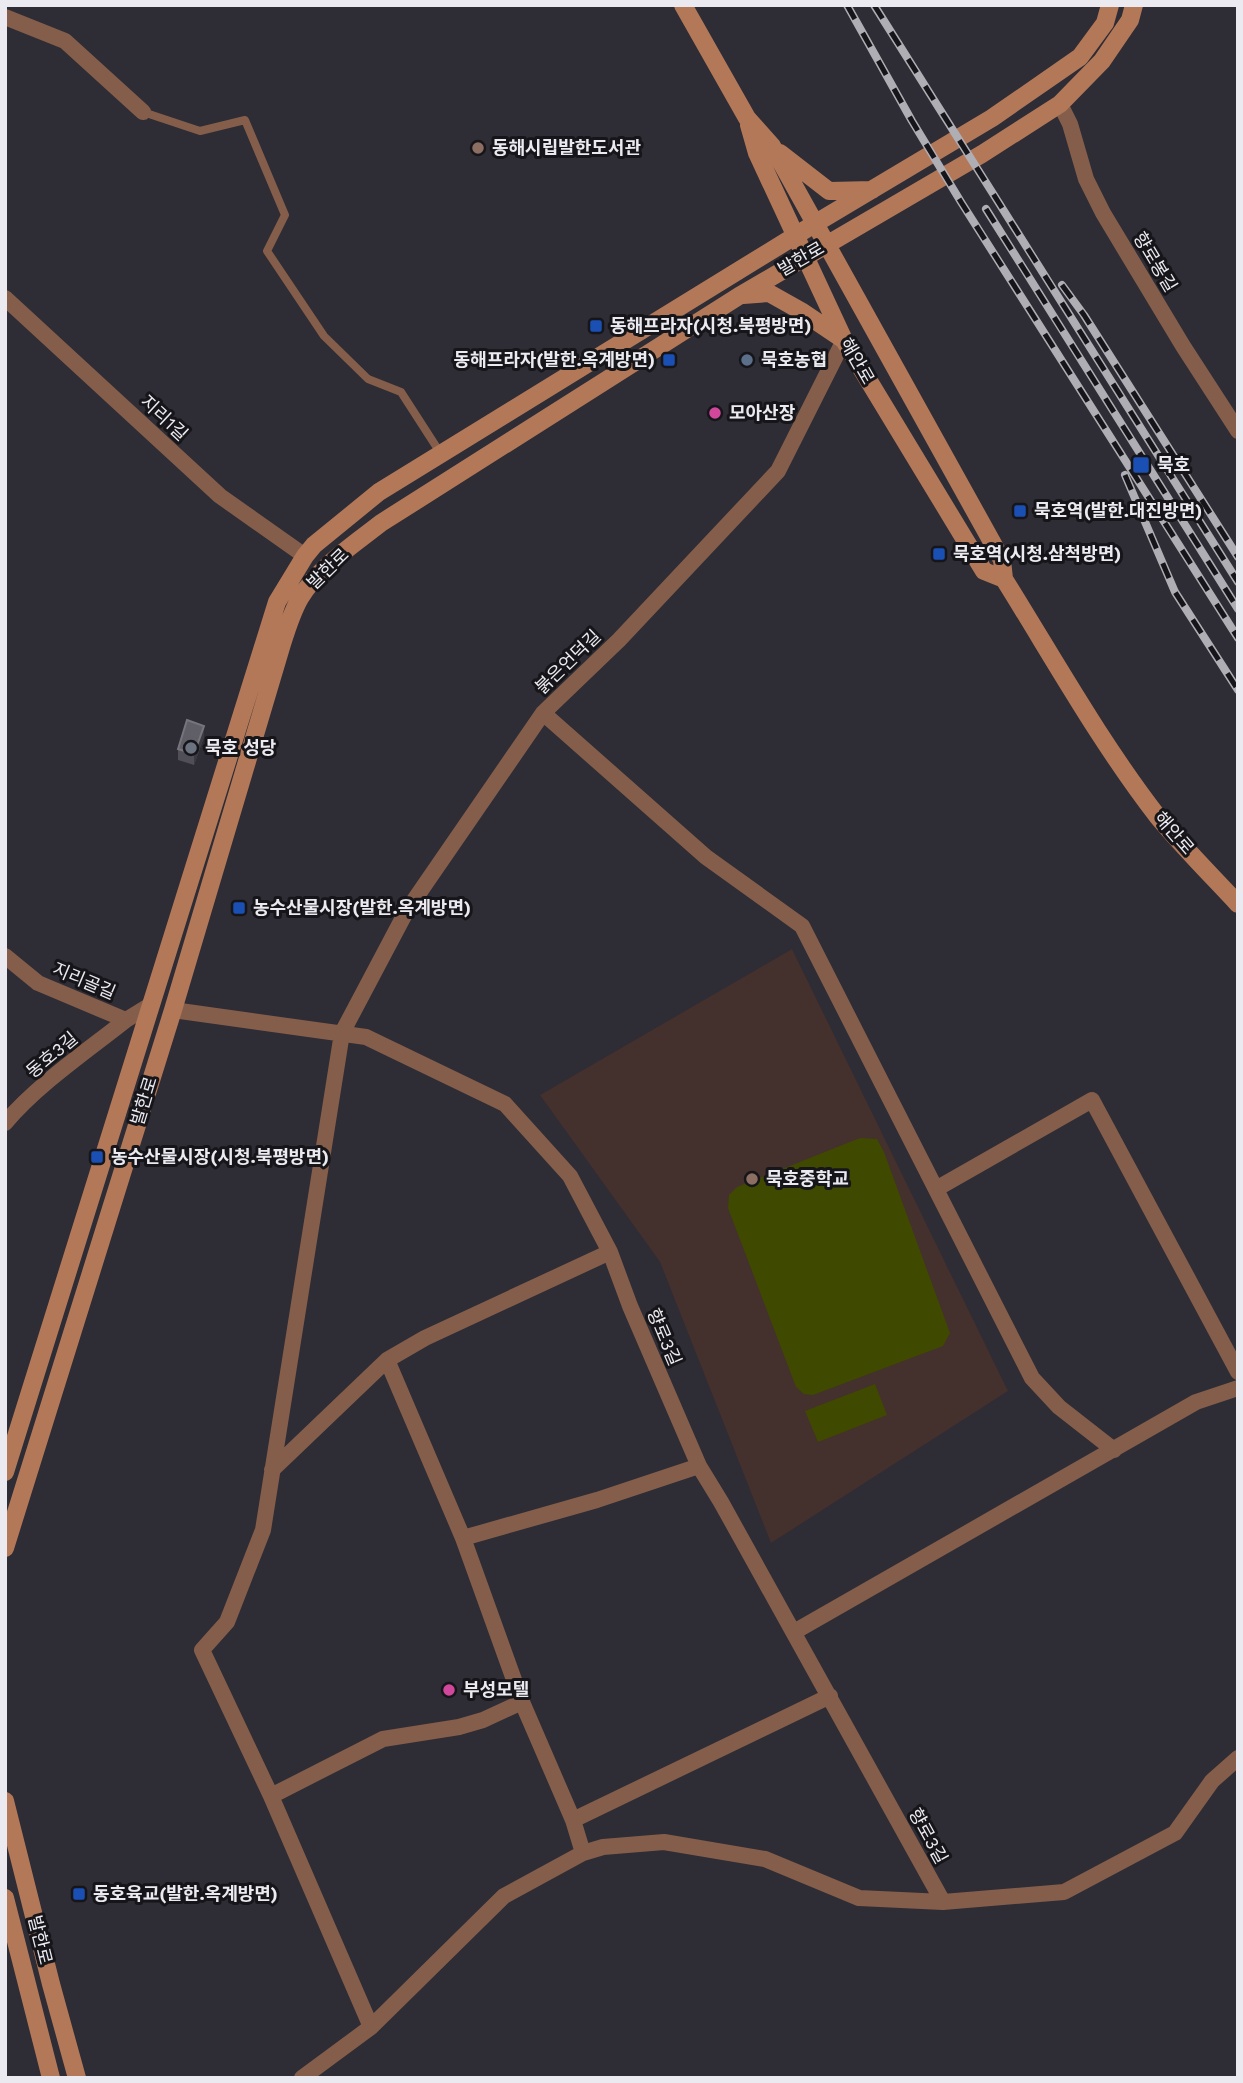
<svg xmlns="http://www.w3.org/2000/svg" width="1243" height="2083" font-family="'Work Sans','Noto Sans KR',sans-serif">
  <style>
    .education { fill: #44302c }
    .pitch { fill: #404900 }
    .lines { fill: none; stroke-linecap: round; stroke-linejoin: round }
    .lane { stroke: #845e4a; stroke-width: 8 }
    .street { stroke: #845e4a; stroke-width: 16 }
    .secondary { stroke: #b37858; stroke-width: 18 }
    .rail-casing { stroke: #b0aeb5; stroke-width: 8 }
    .rail { stroke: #161519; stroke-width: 5; stroke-dasharray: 16; stroke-linecap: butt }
    .wall { fill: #504e57 }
    .shaded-wall { fill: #3b3942 }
    .building { fill: #605f67; stroke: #76747c; stroke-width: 2 }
    .education-dot { fill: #8d6e63; stroke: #161519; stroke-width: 2.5 }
    .transit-dot { fill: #1a4fb4; stroke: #161519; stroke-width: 2.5 }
    .service-dot { fill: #5c6f8a; stroke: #161519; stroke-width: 2.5 }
    .hotel-dot { fill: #d1479c; stroke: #161519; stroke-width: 2.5 }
    .worship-dot { fill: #6b7280; stroke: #161519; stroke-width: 2.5 }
    .labels { text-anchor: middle; stroke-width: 6; stroke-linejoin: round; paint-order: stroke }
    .poi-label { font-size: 18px; font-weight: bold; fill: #ebeaf0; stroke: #161519; text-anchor: start }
    .street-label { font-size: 18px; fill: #ebeaf0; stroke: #161519 }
  </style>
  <rect width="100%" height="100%" fill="#2e2c35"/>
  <!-- education -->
  <path class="education" d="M792 949 1008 1391 771 1543 660 1262 540 1095Z"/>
  <!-- pitch -->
  <path class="pitch" d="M860 1138 877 1139 884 1152 950 1333 943 1346 813 1395 804 1394 796 1387 728 1208 729 1195 737 1187Z
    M875 1384 887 1415 818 1442 805 1411Z"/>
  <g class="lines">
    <!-- lane -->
    <path class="lane" d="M143 112 200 131 245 120 285 215 267 251 324 336 368 379 401 392 441 454"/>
    <!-- street -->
    <path class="street" d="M5 17 65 41 143 112
      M1060 104 1070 124 1086 179 1103 213 1183 346 1238 431
      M5 298 220 496 305 556
      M543 713 706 857 802 926 1032 1378 1059 1407 1114 1450
      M5 956 38 983 126 1020 152 1004
      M173 1010 366 1037 505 1104 570 1176 610 1252 630 1306 699 1466 721 1502 943 1902
      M5 1123C37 1085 87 1051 126 1020
      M936 1189 1092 1100 1238 1372
      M387 1360 463 1538 522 1702 573 1820 583 1853
      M272 1470 387 1360 425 1338 610 1252
      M463 1538 597 1500 699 1466
      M794 1632 1196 1402 1238 1388
      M271 1796 383 1739 459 1727 483 1720 522 1702
      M573 1820 830 1696
      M371 2027 271 1796 202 1650 227 1622 263 1530 342 1033 406 912 543 713 619 640 778 471 844 340
      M302 2078 371 2027 504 1896 583 1853 603 1847 664 1842 765 1859 859 1898 943 1902 1064 1892 1175 1833 1212 1781 1238 1758"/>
    <!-- secondary -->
    <path class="secondary" d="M683 5 747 118 772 146 1002 560 1004 579C1054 659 1100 742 1158 817 1183 847 1211 875 1238 904
      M749 125 757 153 844 340 984 571 1004 579
      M780 153 829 191 872 190
      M743 295 769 293 801 311 844 340
      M5 1472 277 602 305 556 314 545 379 492 816 223 992 118 1080 57 1105 23 1110 5
      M5 1548 173 1010 282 644C287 628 292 612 300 598 319 567 353 545 381 523L739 296 982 154 1060 104 1102 61 1130 20 1134 5
      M5 1801 51 1984 77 2078
      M5 1898 51 2078"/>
    <!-- rail casing -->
    <g class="rail-casing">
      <path id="rail" d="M847 5 912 121 961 202 1238 638
        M874 5 1238 582
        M986 209 1238 609
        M1062 285 1084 315 1238 557
        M1125 475 1175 592 1238 690"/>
    </g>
    <!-- rail -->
    <use href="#rail" class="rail"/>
  </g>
  <!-- wall -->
  <path class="wall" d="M204 737 194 765 178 760V749Z"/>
  <!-- shaded-wall -->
  <path class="shaded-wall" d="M204 726V737L194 765V754Z"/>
  <!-- building -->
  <path class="building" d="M187 720 204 726 194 754 178 749Z"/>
  <!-- markers -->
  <g class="education-dot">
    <circle cx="478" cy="148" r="7"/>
    <circle cx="752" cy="1179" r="7"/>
  </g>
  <g class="transit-dot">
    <rect x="589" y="319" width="14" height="14" rx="3.5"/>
    <rect x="662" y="353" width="14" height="14" rx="3.5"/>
    <rect x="1132" y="456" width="18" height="18" rx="3.5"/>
    <rect x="1013" y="504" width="14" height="14" rx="3.5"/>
    <rect x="932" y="547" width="14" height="14" rx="3.5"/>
    <rect x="232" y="901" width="14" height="14" rx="3.5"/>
    <rect x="90" y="1150" width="14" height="14" rx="3.5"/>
    <rect x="72" y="1887" width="14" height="14" rx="3.5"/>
  </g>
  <circle class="service-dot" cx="747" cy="360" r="7"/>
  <g class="hotel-dot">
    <circle cx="715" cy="413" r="7"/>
    <circle cx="449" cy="1690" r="7"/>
  </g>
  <circle class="worship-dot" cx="191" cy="748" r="7"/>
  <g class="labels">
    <!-- poi labels -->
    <g class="poi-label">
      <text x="492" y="154">동해시립발한도서관</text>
      <text x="610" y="332">동해프라자(시청.북평방면)</text>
      <text x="655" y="366" text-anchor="end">동해프라자(발한.옥계방면)</text>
      <text x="761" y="366">묵호농협</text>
      <text x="729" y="419">모아산장</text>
      <text x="1157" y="471">묵호</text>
      <text x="1034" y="517">묵호역(발한.대진방면)</text>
      <text x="953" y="560">묵호역(시청.삼척방면)</text>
      <text x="205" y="754">묵호 성당</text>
      <text x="253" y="914">농수산물시장(발한.옥계방면)</text>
      <text x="111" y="1163">농수산물시장(시청.북평방면)</text>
      <text x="766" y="1185">묵호중학교</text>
      <text x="463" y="1696">부성모텔</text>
      <text x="93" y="1900">동호육교(발한.옥계방면)</text>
    </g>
    <!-- street labels -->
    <g class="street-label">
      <text transform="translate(801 259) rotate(-30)" y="6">발한로</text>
      <text transform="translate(1155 262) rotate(59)" y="6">향로봉길</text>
      <text transform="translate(857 361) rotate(60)" y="6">해안로</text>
      <text transform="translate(164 418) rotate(43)" y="6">지리1길</text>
      <text transform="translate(328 569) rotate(-44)" y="6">발한로</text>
      <text transform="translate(568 662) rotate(-44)" y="6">붉은언덕길</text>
      <text transform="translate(1174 833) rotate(49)" y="6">해안로</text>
      <text transform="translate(84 981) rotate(23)" y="6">지리골길</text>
      <text transform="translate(52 1055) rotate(-40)" y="6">동호3길</text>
      <text transform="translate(144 1101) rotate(-73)" y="6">발한로</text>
      <text transform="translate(664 1337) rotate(67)" y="6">향로3길</text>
      <text transform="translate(928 1836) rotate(61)" y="6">향로3길</text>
      <text transform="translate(40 1940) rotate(76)" y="6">발한로</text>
    </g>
  </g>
  <!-- border -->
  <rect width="1243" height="2083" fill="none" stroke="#ebeaf0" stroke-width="14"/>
</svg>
